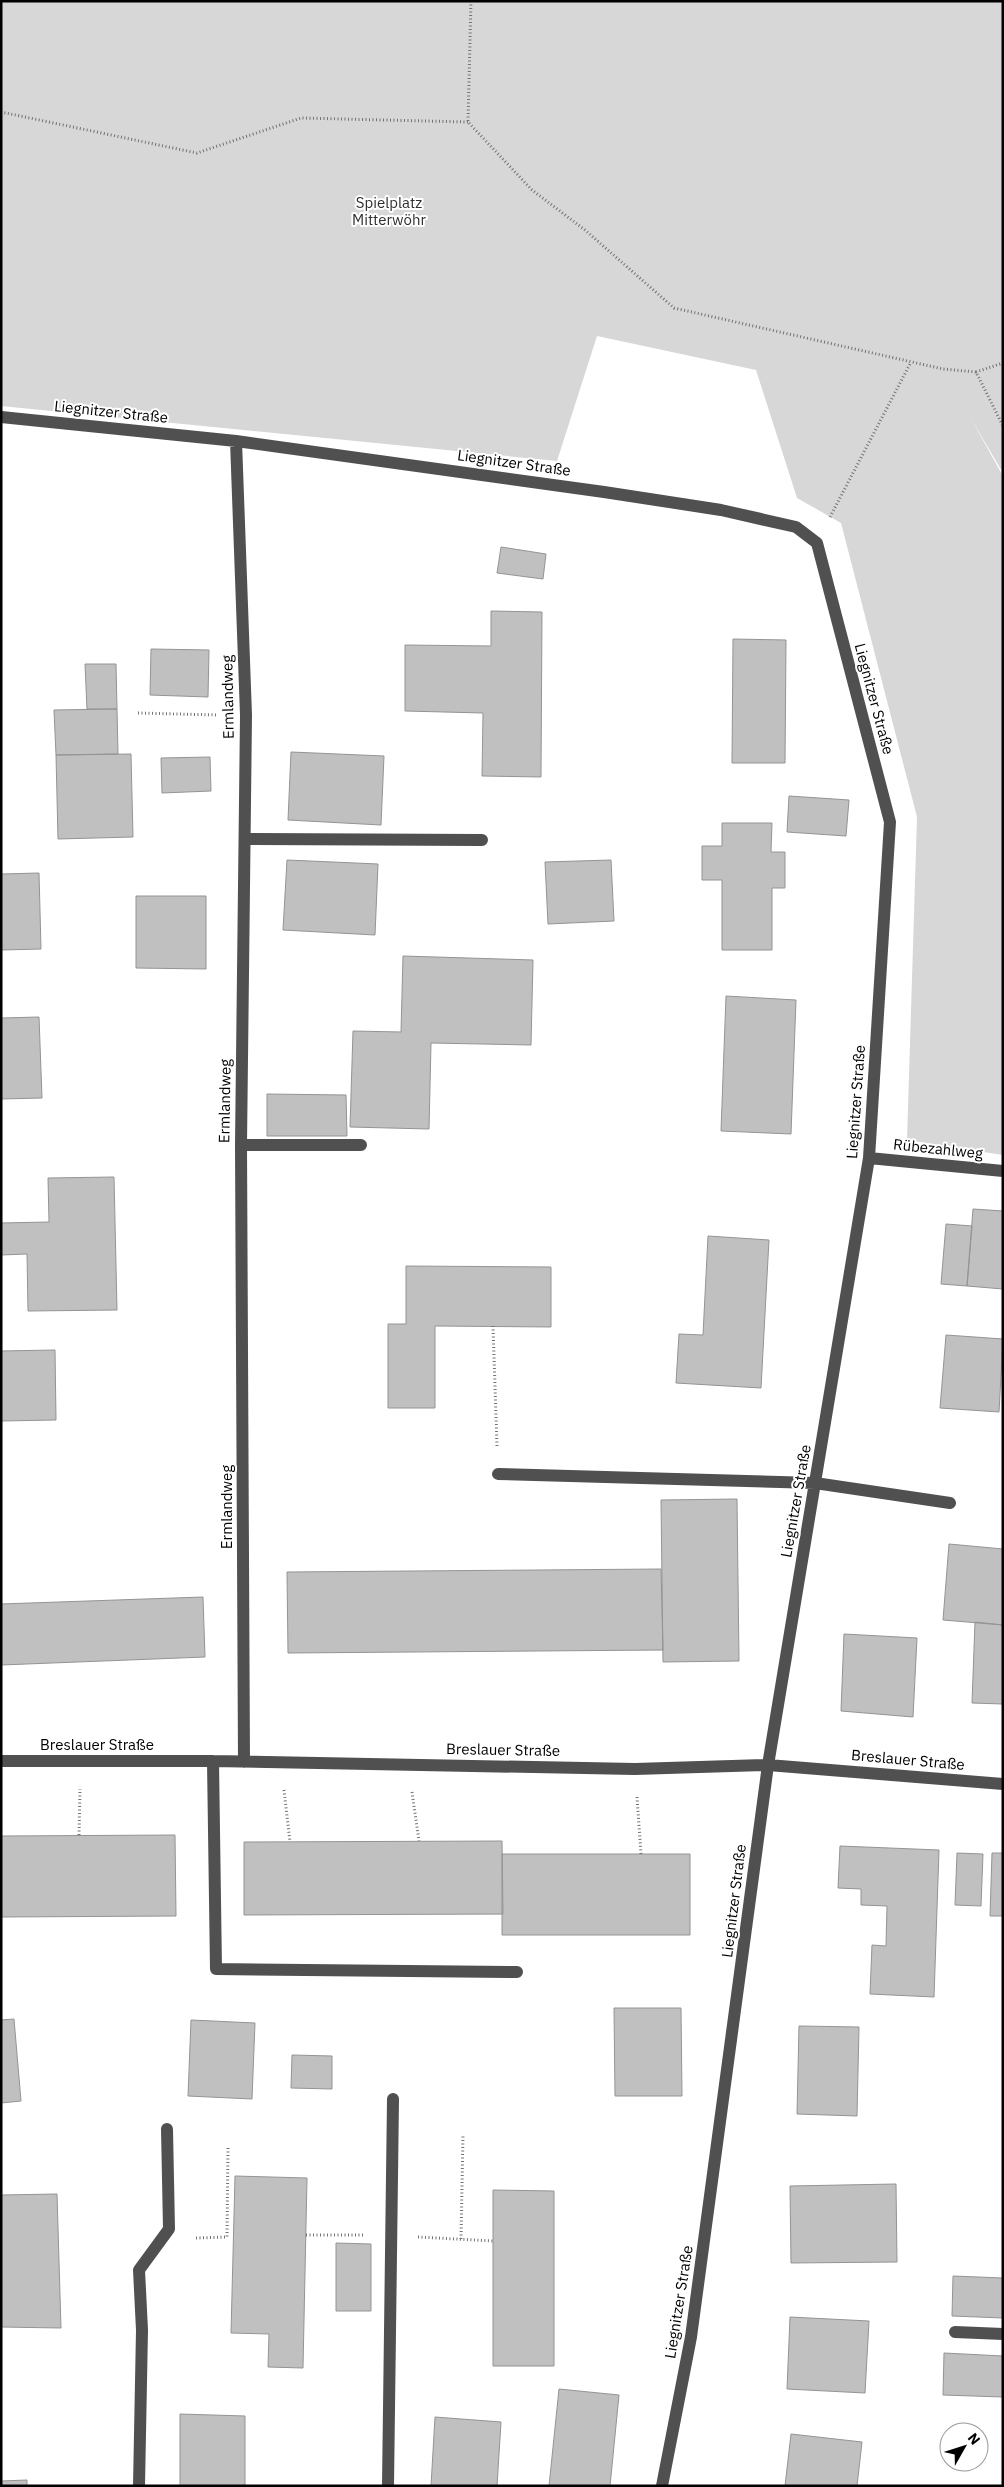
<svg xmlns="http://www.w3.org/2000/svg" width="1004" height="2487" font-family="'IBM Plex Sans',sans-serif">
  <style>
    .green { fill: #d7d7d7 }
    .building { fill: #c0c0c0; stroke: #949494 }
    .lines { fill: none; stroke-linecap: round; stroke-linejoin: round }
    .path { stroke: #727272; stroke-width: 3; stroke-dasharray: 1 2.5; stroke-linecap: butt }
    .minor { stroke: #505050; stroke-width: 12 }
    .labels { text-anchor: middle; stroke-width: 4; stroke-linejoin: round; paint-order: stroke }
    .park-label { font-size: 15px; fill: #2e2e2e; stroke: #fff }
    .street-label { font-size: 15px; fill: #000; stroke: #fff }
  </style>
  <rect width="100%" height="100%" fill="#fff"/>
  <!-- green -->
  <path class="green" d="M1 1H1003V473L970 417 1003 476V1155L907 1140 917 817 841 523 797 498 756 370 597 336 557 461 1 406Z"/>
  <!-- building -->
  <path class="building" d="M501 547 546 554 543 579 497 573Z
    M491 611 542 612 541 777 482 776 483 713 405 711V645L491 646Z
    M733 639 786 640 785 763H732Z
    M151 649 209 650 208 697 150 695Z
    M85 664H116L117 709H87Z
    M117 709 118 754 56 755 54 710Z
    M291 752 384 756 381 825 288 820Z
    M131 754 133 837 58 839 56 755Z
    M210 757 211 791 162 793 161 758Z
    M789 796 849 800 846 836 787 832Z
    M722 823H772L771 852H785V888H772V950H722V880H702V846H722Z
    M287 860 378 864 375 935 283 930Z
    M611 860 614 921 548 924 545 862Z
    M39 873 41 949 1 950V874Z
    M136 896H206V969L136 968Z
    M403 956 533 960 531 1045 431 1043 429 1129 350 1127 353 1031 401 1032Z
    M726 996 796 1000 791 1134 721 1131Z
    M39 1017 42 1098 1 1099V1018Z
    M267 1094 346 1095 347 1136H267Z
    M114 1177 117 1310 28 1311 27 1254 1 1255V1223L49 1222 48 1178Z
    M973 1209 1003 1211V1289L967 1286Z
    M946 1224 972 1226 967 1286 941 1284Z
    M708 1236 769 1240 761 1388 676 1383 679 1334 703 1335Z
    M406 1266 551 1267V1327L435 1326V1408H388V1324H406Z
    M946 1335 1003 1339 999 1412 940 1408Z
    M55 1350 56 1420 1 1421V1351Z
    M737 1499 739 1661 663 1662 661 1500Z
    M949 1544 1003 1549V1625L943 1620Z
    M661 1569 663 1650 288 1653 287 1572Z
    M203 1597 205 1657 1 1665V1604Z
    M975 1622 1003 1625V1704L972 1703Z
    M844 1634 917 1638 913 1717 841 1711Z
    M175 1835 176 1916 1 1917V1836Z
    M502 1841 503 1914 244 1915V1842Z
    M840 1846 939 1850 934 1997 870 1994 872 1945 886 1946 887 1906 861 1905V1889L838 1888Z
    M957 1853 983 1854 981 1906 955 1905Z
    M992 1853H1003V1916H990Z
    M502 1854H690V1935H502Z
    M614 2008H681L682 2096H615Z
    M14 2019 21 2101 1 2103V2020Z
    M191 2020 255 2023 252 2099 188 2096Z
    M799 2026 859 2027 857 2116 797 2114Z
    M292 2055 332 2056V2089L291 2088Z
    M235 2176 307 2178 303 2368 268 2367 269 2334 231 2333Z
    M896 2184 897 2262 791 2263 790 2186Z
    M493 2190 554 2191V2366H493Z
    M57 2194 61 2328 1 2327V2195Z
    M336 2243 371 2244V2311H336Z
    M953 2276 1003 2278V2318L952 2316Z
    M790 2317 869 2321 865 2393 787 2389Z
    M944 2353 1003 2356V2397L943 2395Z
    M559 2389 619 2395 610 2486H549Z
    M180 2414 245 2416V2486H180Z
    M435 2417 501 2422 497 2486H431Z
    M791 2434 862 2442 857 2486H785Z
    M27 2480V2486H1V2481Z"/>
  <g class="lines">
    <!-- path -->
    <path class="path" d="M471 1 468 122 532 190 585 230 674 308 943 369 976 372 1003 426
      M1 112 197 153 301 118 468 122
      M976 372 1003 363
      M830 517 911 362
      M138 713 218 715
      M493 1326 497 1446
      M284 1790 290 1842
      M412 1792 419 1841
      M637 1797 641 1854
      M79 1835 80 1789
      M306 2235H365
      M418 2237 493 2241
      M196 2238 227 2237 228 2146
      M461 2239 463 2134"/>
    <!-- minor -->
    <path class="minor" d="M1 417 236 441 604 492 721 510 796 527 817 543 890 822 869 1158 768 1765 691 2337 662 2486
      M236 441 246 715 241 1145 244 1762
      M245 839 482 840
      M241 1145H361
      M869 1158 1003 1171
      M498 1474 815 1483 950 1503
      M1 1761H213L635 1769 768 1765 1003 1784
      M213 1761 216 1969 517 1972
      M955 2332 1003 2334
      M139 2486 142 2330 139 2270 169 2229 167 2129
      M388 2486 393 2099"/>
  </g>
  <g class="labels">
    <!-- park labels -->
    <g class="park-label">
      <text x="389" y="208">Spielplatz<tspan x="389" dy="17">Mitterwöhr</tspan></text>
    </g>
    <!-- street labels -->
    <g class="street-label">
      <text transform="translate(111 412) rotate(6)" y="5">Liegnitzer Straße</text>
      <text transform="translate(514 463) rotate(8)" y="5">Liegnitzer Straße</text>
      <text transform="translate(228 697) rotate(-91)" y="5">Ermlandweg</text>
      <text transform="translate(874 699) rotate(75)" y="5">Liegnitzer Straße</text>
      <text transform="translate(225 1101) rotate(-89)" y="5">Ermlandweg</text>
      <text transform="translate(856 1102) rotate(-86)" y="5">Liegnitzer Straße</text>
      <text transform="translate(938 1149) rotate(6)" y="5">Rübezahlweg</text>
      <text transform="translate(796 1501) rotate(-80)" y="5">Liegnitzer Straße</text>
      <text transform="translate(227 1507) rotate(-90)" y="5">Ermlandweg</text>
      <text x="97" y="1750">Breslauer Straße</text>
      <text transform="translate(503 1750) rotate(1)" y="5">Breslauer Straße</text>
      <text transform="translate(908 1760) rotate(5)" y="5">Breslauer Straße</text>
      <text transform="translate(734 1901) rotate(-83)" y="5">Liegnitzer Straße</text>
      <text transform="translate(679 2302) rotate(-81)" y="5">Liegnitzer Straße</text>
    </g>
  </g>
  <!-- border -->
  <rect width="1004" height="2487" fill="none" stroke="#000000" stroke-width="5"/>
  <!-- north arrow -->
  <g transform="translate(964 2447) rotate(51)"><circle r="24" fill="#ffffff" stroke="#999999"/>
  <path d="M0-4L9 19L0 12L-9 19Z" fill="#000000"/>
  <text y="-8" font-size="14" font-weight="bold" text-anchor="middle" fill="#000000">N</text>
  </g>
</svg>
